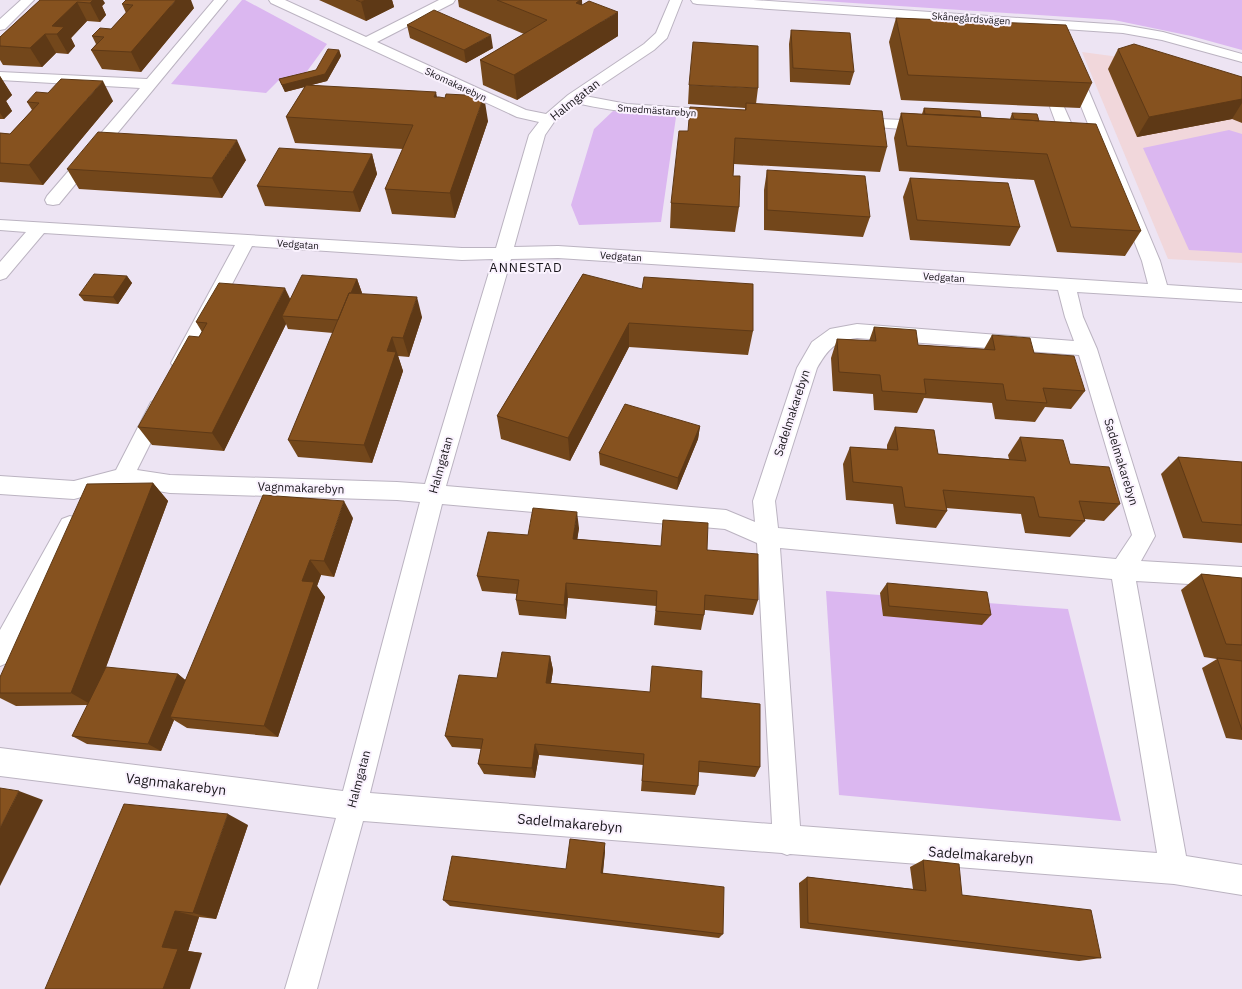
<svg xmlns="http://www.w3.org/2000/svg" width="1242" height="989" font-family="'IBM Plex Sans',sans-serif">
  <style>
    .education { fill: #f1d7db }
    .green { fill: #dbb7f0 }
    .lines { fill: none; stroke-linecap: round; stroke-linejoin: round }
    .minor-casing { stroke: #bbb3c1; stroke-width: 2 }
    .minor { fill: #fff; fill-rule: evenodd }
    .wall { fill: #73471b }
    .shaded-wall { fill: #5e3916 }
    .building { fill: #86521f; stroke: #5e3916 }
    .labels { text-anchor: middle; stroke-width: 4; stroke-linejoin: round; paint-order: stroke }
    .far-street-label { font-size: 10px; fill: #19161b; stroke: #faf2fe }
    .street-label { font-size: 12px; fill: #19161b; stroke: #faf2fe }
    .neighbourhood-label { font-size: 13px; letter-spacing: 1px; fill: #19161b; stroke: #faf2fe }
    .near-street-label { font-size: 14px; fill: #19161b; stroke: #faf2fe }
  </style>
  <rect width="100%" height="100%" fill="#ede4f3"/>
  <!-- education -->
  <path class="education" d="M1082 52 1149 61 1242 89V263L1168 259Z"/>
  <!-- green -->
  <path class="green" d="M242 0H245L327 44 305 74 278 81 266 93 171 84Z
    M807 0H1242V50L1191 36 1114 20Z
    M613 111 676 117 661 222 579 225 571 205 594 129Z
    M1229 130 1242 134V253L1189 250 1143 148Z
    M826 591 1068 609 1121 821 839 795Z"/>
  <g class="lines">
    <!-- minor casing -->
    <g class="minor-casing">
      <path id="minor" d="M21 0H34L5 29 0 30V19Z
        M214 0H227L59 204 53 205 47 204 45 200 47 196 140 88 0 80V72L147 79Z
        M269 0H285L366 37 439 0H455L453 3 377 42 526 110 546 114 568 95 644 44 656 33 670 0H682L667 38 654 50 585 96 627 104 719 110 724 111 726 114 724 117 719 118C671 116 623 114 576 103L554 122 545 135 514 247 558 246 1148 284 1142 261 1066 68 1068 65 1073 64 1078 65 1160 261 1167 285 1242 290V302L1077 292 1083 317 1097 349 1155 536 1141 561 1242 567V587L1136 581 1186 856 1242 865V895L1174 884 790 854 787 855 782 853 363 821 317 989H285L336 818 0 776V748L343 791 420 502 397 500 170 493 127 486 120 492 112 495 104 491 74 499 0 494V476L74 481 116 470 151 402 158 400 165 402 168 408 137 470 170 475 397 482 425 484 493 259 462 260 252 246 188 368 181 370 174 368 171 363 235 245 44 233 6 278 0 280V262L26 232 0 230V220L462 248H496L529 135 539 122 517 117 271 3ZM558 258 1058 290 1065 317 1074 341 857 324 830 329 812 342 797 368 753 501 755 522 726 510 446 486 511 259ZM857 338 1079 355 1132 535 1116 559 778 528 775 501 817 368C828 349 835 341 857 338ZM442 504 725 529 757 543 772 824 370 793ZM780 548 1112 579 1157 853 800 826Z
        M691 0H753L1123 25 1163 32 1242 54V62L1162 40 1123 33 697 4 693 3Z
        M1057 103 1062 104 1064 107 1076 134 1073 137 1068 139 1063 137 1060 134 1050 107 1052 104Z
        M855 118 928 121 933 123 936 126 933 129 928 131 850 125 848 122 850 119Z
        M70 516 78 519 81 526 9 662 0 666V630L62 519Z"/>
    </g>
    <!-- minor -->
    <use href="#minor" class="minor"/>
  </g>
  <!-- wall -->
  <path class="wall" d="M40 0 105 3 102 6 106 15 100 22 87 21 71 38 75 46 68 54 56 53 42 67 3 65 0 60V37Z
    M319 0H392L394 7 366 21Z
    M458 0H582V5L618 36 517 100 483 85 480 60 524 34 459 7Z
    M122 4 194 8 141 72 102 69 91 50 96 44 92 36 111 29 126 13Z
    M896 18 1092 83 1080 108 901 100 889 42Z
    M407 25 493 48 466 63 410 38Z
    M791 30 854 72 850 85 790 82 789 44Z
    M1118 49 1242 77V123L1232 119 1137 137 1108 69Z
    M339 50 341 56 327 81 311 85 437 97 488 121 455 218 392 214 385 189 403 149 295 143 286 117 305 87 285 92 282 86 279 79 316 70Z
    M0 76 12 95 6 101 12 111 4 119H0Z
    M689 85 758 88 756 104 887 147 880 172 734 164 733 176 739 207 735 232 670 228 671 203 688 131 745 110V108L688 104Z
    M113 101 43 185 0 182V133L10 134 32 110 27 102Z
    M924 108 981 117 1010 119 1012 113 1039 121 1141 231 1125 256 1057 252 1034 180 899 171 894 138 901 113 922 114Z
    M372 154 377 174 360 212 265 206 257 186Z
    M246 160 222 198 79 189 67 169Z
    M767 170 870 217 863 237 764 230V190Z
    M910 178 1020 227 1010 246 910 240 903 197Z
    M583 274 753 331 748 355 629 347 570 461 501 439 497 416Z
    M127 276 132 283 118 304 84 301 79 295Z
    M357 279 362 293 361 294 422 317 409 357 398 356 403 371 372 463 298 457 288 440 333 333 288 329 286 324 224 451 152 445 138 427 202 332 196 322 290 299Z
    M874 327 918 345 984 349 992 335 1034 353 1085 391 1071 409 1045 407 1035 422 995 419 992 403 924 398 917 413 874 410 873 394 833 391 831 358 837 339 869 341Z
    M700 426 698 439 677 490 600 465 599 453Z
    M895 427 938 454 1009 459 1008 455 1020 437 1070 464 1120 504 1104 521 1085 519V521L1070 537 1025 533 1021 514 946 508 947 511 936 528 896 524 893 504 846 500 843 464 850 447 887 450V445Z
    M1178 457 1242 462V543L1183 538 1161 474Z
    M153 483 168 501 105 669 178 674 185 680 353 518 334 577 321 575 317 586 325 597 278 737 187 728 174 720 161 751 87 744 72 736 88 705 16 706 0 698V677Z
    M579 528 577 539 707 550 758 600 753 615 705 610 701 630 654 625 656 606 568 598 566 619 519 615 516 600 517 594 482 591 477 576 528 535Z
    M1201 574 1242 578V740L1226 738 1202 668 1217 659 1204 657 1181 590Z
    M887 583 991 615 982 625 883 616 880 593Z
    M550 656 553 670 551 683 701 698 760 767 755 777 698 772V786L695 795 641 791 643 765 539 755 535 778 484 774 478 764 481 749 452 747 445 736 497 678Z
    M248 825 216 919 199 917 188 951 202 953 45 989Z
    M605 851 603 873 723 934 719 938 450 906 443 900 566 869Z
    M923 860 962 895 1101 958 1079 961 800 928 799 883 807 877 913 889 910 867Z"/>
  <!-- shaded-wall -->
  <path class="shaded-wall" d="M86 0H103L105 3 102 6 106 15 100 22 90 3Z
    M176 0H191L194 8 141 72 131 52Z
    M366 0H392L394 7 366 21 361 2Z
    M580 0H582L583 23 576 3Z
    M77 2 87 21 71 38 75 46 68 54 52 26Z
    M618 12V36L517 100 514 75Z
    M45 34 56 53 42 67 30 48Z
    M491 35 493 48 466 63 464 50Z
    M339 50 341 56 327 81 285 92 282 85 325 74Z
    M0 76 12 95 6 101 12 111 4 119 0 113Z
    M103 81 113 101 43 185 29 165Z
    M436 92 441 117 434 97Z
    M484 96 488 121 455 218 450 193Z
    M1242 99V103L1232 119 1137 137 1149 117Z
    M237 140 246 160 222 198 212 178Z
    M372 154 377 174 360 212 353 192Z
    M127 276 132 283 118 304 113 297Z
    M357 279 362 293 345 333 339 320Z
    M285 288 294 307 282 316 286 324 224 451 212 433Z
    M417 297 422 317 409 357 403 338Z
    M629 323V347L570 461 568 438Z
    M392 337 403 371 372 463 364 445 387 351Z
    M700 426 698 439 677 490 678 478Z
    M153 483 168 501 92 705 71 693Z
    M344 501 353 518 334 577 324 561Z
    M577 512 579 528 575 555 573 539Z
    M310 560 321 575 317 586 325 597 278 737 264 726 302 581Z
    M566 583 568 598 566 619 564 605Z
    M550 656 553 670 549 696 546 683Z
    M178 674 189 683 170 717 174 720 161 751 148 744Z
    M535 744 539 755 535 778 532 768Z
    M19 791 43 800 0 886V828Z
    M228 814 248 825 216 919 193 913Z
    M605 843V851L602 879 601 873Z
    M175 911 199 917 188 951 202 953 190 989H163L162 947Z"/>
  <!-- building -->
  <path class="building" d="M40 0H93L90 3 77 2 52 26 64 27 57 34H45L30 48 0 46V37Z
    M126 0H176L131 52 91 50 104 37 92 36 100 28 111 29 133 5 122 4Z
    M356 0H366L361 2Z
    M497 0H580L576 3 582 5 589 1 618 12 514 75 480 60 547 20Z
    M434 10 491 35 464 50 407 25Z
    M896 18 1066 25 1092 83 908 75Z
    M791 30 850 33 854 72 793 68Z
    M693 42 758 46V88L689 85Z
    M1134 44 1242 77V99L1149 117 1118 49Z
    M328 49 339 50 325 74 282 85 279 79 316 70Z
    M61 79 103 81 29 165 0 163V133L10 134 39 103 27 102 36 92 48 93Z
    M306 85 436 92 434 97H439L445 98 446 94 484 96 450 193 385 189 413 125 286 117Z
    M746 103 882 111 887 147 735 138 733 176H740L739 207 671 203 679 131H688L690 107 746 110Z
    M924 108 980 111 981 117 925 114Z
    M901 113 1096 124 1141 231 1071 227 1047 154 907 146Z
    M1012 113 1037 114 1039 121 1014 119Z
    M98 132 237 140 212 178 67 169Z
    M279 148 372 154 353 192 257 186Z
    M767 170 865 176 870 217 767 210Z
    M910 178 1008 183 1020 227 917 220Z
    M94 274 127 276 113 297 79 295Z
    M583 274 642 289 644 277 753 284V331L629 323 568 438 497 416Z
    M302 275 357 279 351 293H349L338 320 282 316Z
    M219 283 285 288 212 433 138 427 189 336 199 337 207 323 196 322Z
    M349 293 417 297 403 338 392 337 387 351 396 352 364 445 288 440Z
    M874 327 916 330 918 345 995 350 992 335 1030 338 1034 353 1074 356 1085 391 1043 388 1047 403 1006 400 1003 384 924 379 926 394 882 391 880 375 839 372 837 339 876 341Z
    M625 404 700 426 678 478 599 453Z
    M895 427 934 430 938 454 1026 461 1020 437 1063 440 1070 464 1109 467 1120 504 1079 501 1085 521 1039 517 1034 497 943 490 947 511 905 507 902 487 853 482 850 447 898 450Z
    M1178 457 1242 462V525L1202 522Z
    M153 483 71 693H0V677L87 484Z
    M263 495 344 501 324 561 310 560 302 581 314 582 264 726 170 717Z
    M533 508 577 512 573 539 661 546 663 520 708 523 707 550 758 554V600L705 595 704 615 656 611 657 591 566 583 564 605 516 600 519 580 477 576 488 532 528 535Z
    M1201 574 1242 578V645L1226 644Z
    M887 583 987 592 991 615 889 606Z
    M502 652 550 656 546 683 650 692 652 666 702 671 701 698 760 704V767L699 761 698 786 642 781 644 754 535 744 532 768 478 764 483 739 445 736 459 675 497 678Z
    M1217 658 1242 661V730Z
    M106 667 178 674 148 744 72 736Z
    M0 788 19 791 0 828Z
    M124 804 228 814 193 913 175 911 162 947 178 949 163 989H45Z
    M570 839 605 843 601 873 724 887 723 934 443 900 452 856 566 869Z
    M923 860 959 864 962 895 1091 910 1101 958 808 923 807 877 926 891Z"/>
  <g class="labels">
    <!-- far-street labels -->
    <g class="far-street-label">
      <text transform="translate(971 18) rotate(4)" y="4">Skånegårdsvägen</text>
      <text transform="translate(456 84) rotate(25)" y="4">Skomakarebyn</text>
      <text transform="translate(657 110) rotate(4)" y="4">Smedmästarebyn</text>
      <text transform="translate(298 244) rotate(4)" y="4">Vedgatan</text>
      <text transform="translate(621 256) rotate(4)" y="4">Vedgatan</text>
      <text transform="translate(944 277) rotate(4)" y="4">Vedgatan</text>
    </g>
    <!-- street labels -->
    <g class="street-label">
      <text transform="translate(575 100) rotate(-38)" y="4">Halmgatan</text>
      <text transform="translate(792 413) rotate(-72)" y="4">Sadelmakarebyn</text>
      <text transform="translate(1121 462) rotate(73)" y="4">Sadelmakarebyn</text>
      <text transform="translate(441 465) rotate(-74)" y="4">Halmgatan</text>
      <text transform="translate(301 488) rotate(2)" y="4">Vagnmakarebyn</text>
      <text transform="translate(359 779) rotate(-75)" y="4">Halmgatan</text>
    </g>
    <!-- neighbourhood labels -->
    <g class="neighbourhood-label">
      <text x="526" y="272">ANNESTAD</text>
    </g>
    <!-- near-street labels -->
    <g class="near-street-label">
      <text transform="translate(176 784) rotate(7)" y="5">Vagnmakarebyn</text>
      <text transform="translate(570 823) rotate(5)" y="5">Sadelmakarebyn</text>
      <text transform="translate(981 855) rotate(4)" y="5">Sadelmakarebyn</text>
    </g>
  </g>
</svg>
